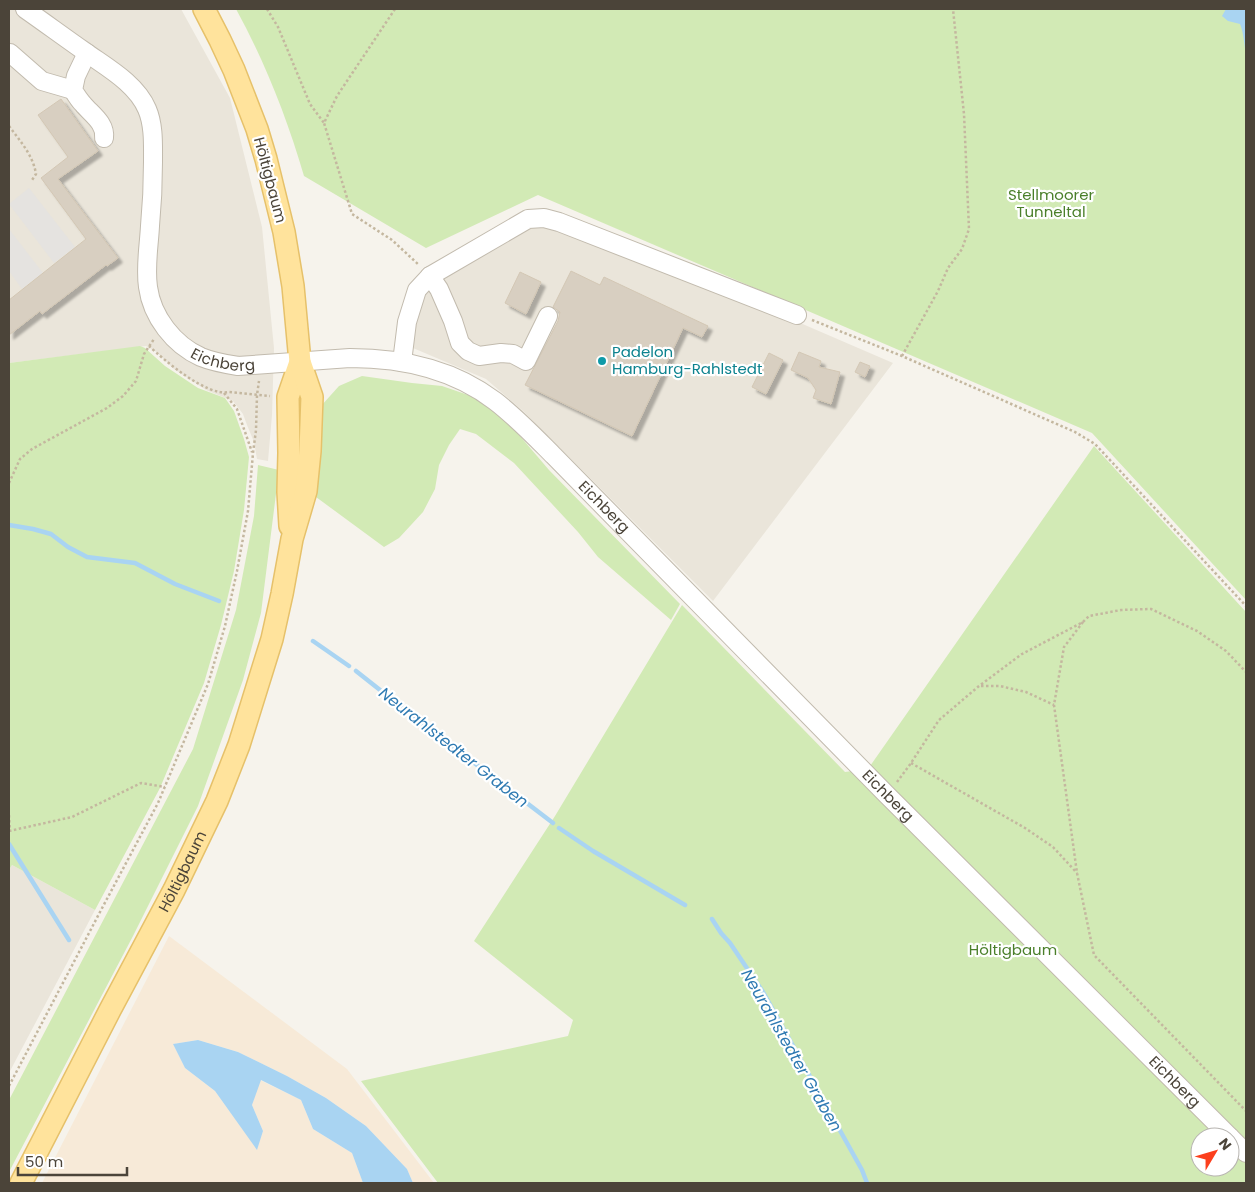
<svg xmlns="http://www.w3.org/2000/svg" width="1255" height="1192" font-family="Poppins,sans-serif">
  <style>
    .residential { fill: #eae5da }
    .commercial { fill: #f7ead8 }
    .green { fill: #d2eab5; fill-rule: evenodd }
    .parking { fill: #e5e3e0 }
    .water { fill: #a9d4f2 }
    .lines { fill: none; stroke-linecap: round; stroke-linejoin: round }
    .stream { stroke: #a9d4f2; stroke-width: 4.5 }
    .building { fill: #d8cfc1; stroke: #d3c7b4; filter: url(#shadow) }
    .minor-casing { stroke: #c2bbae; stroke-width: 20 }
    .major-casing { stroke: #e6c16a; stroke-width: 24 }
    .path { stroke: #c4b79f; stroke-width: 2.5; stroke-dasharray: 2.5 2.5; stroke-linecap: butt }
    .minor { stroke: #fff; stroke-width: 18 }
    .major { stroke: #ffe39c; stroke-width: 21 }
    .culture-dot { fill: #0f9aa8; stroke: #fff; stroke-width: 2 }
    .labels { text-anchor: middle; stroke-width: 4.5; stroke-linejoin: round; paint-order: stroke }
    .street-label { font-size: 15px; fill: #4b4439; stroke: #fff }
    .park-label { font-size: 15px; fill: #4a7f2a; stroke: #fff }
    .culture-label { font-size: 15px; fill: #0d838f; stroke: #fff; text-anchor: start }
    .water-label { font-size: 16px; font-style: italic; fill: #2e7ab2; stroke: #fff }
  </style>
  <defs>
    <filter id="shadow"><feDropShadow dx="4.5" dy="4.5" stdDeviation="1" flood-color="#0004"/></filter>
  </defs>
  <rect width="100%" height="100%" fill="#f6f3ec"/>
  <!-- residential -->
  <path class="residential" d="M9 9H181L230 98 262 227 274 348 272 415 268 461 257 459 254 442 247 425 243 414 233 401 206 390 174 369 155 351 146 346 9 363Z
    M548 214 893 363 713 601 523 411 486 379 413 348 420 291Z
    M12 865 95 910 9 1073V870Z"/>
  <!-- commercial -->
  <path class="commercial" d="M169 936 347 1069 434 1183H413L407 1169 366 1126 326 1098 287 1076 238 1052 198 1040 173 1044 185 1068 215 1091 257 1149 263 1131 252 1105 260 1080 301 1100 313 1129 352 1153 363 1183H42Z"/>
  <!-- green -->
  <path class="green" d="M236 9H1246V600L1092 433 538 195 426 248 304 176C287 118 265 62 236 9Z
    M140 346 145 348 165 366 198 388 225 398 234 411 244 439 249 457 244 510 234 571 221 625 204 683 160 788 95 910 12 865 9 870V363Z
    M362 376 412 383 442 386 474 397 508 422 549 470 680 604 671 620 598 557 578 532 514 463 476 434 460 429 449 445 439 465 435 489 423 512 399 538 384 547 316 497 321 406 339 386Z
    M1094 446 1246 612V1183H438L361 1081 568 1036 573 1020 474 941 555 816 682 605 845 772 868 769ZM1200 1137H1230V1167H1200Z
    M258 465 279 470 261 613 243 680 198 806 133 936 9 1172V1100L193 749 236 610 254 516Z"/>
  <!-- parking -->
  <path class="parking" d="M29 188 75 247 54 263 9 204Z
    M9 229 43 273 22 289 9 271Z"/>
  <!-- water -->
  <path class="water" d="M1226 9H1246V54C1244 44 1244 34 1240 24L1228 21 1222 16Z
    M198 1040 238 1052 287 1076 326 1098 366 1126 407 1169 413 1183H363L352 1153 313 1129 301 1100 261 1080 252 1105 263 1131 257 1150 215 1091 185 1068 173 1044Z"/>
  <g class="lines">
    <!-- stream -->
    <path class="stream" d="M9 525 33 529 51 534 68 547 87 557 135 563 175 584 219 601
      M313 641 349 666
      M356 671 418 720 553 823
      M559 828 593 851 685 905
      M9 844 69 940
      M712 919 721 933 730 943 763 992 862 1170 867 1183"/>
  </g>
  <!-- building -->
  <path class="building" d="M61 99 98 151 58 179 118 258 107 266 106 265 42 314 40 311 9 335V300L86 239 41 178 68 157 38 115Z
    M571 271 600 285 604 277 708 326 702 337 683 328 632 436 525 385 558 321 560 312 553 307Z
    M520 272 541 282 526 314 505 303Z
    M799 352 821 361 819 367 840 372 831 404 813 398 816 390 808 378 791 370Z
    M769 353 783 360 766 394 752 387Z
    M860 362 870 366 865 377 855 372Z"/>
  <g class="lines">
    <!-- minor casing -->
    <g class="minor-casing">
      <g id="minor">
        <path id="s1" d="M25 9C45 23 64 37 84 51 106 67 136 83 147 109 154 125 153 145 153 162 153 183 152 205 150 226 149 246 145 267 148 287 152 317 174 345 201 357 213 362 225 364 238 366L350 358C401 358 453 369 495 401 516 417 535 437 554 456L886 794 1230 1137"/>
        <path d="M10 53 42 81 73 90"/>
        <path d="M87 53 76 76 73 90C76 95 79 100 83 104 91 114 106 123 104 138"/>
        <path d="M430 276 439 289 453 321 460 343 468 351 479 356 501 353 513 354 526 361 548 316"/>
        <path d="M402 362 407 322 417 290 430 276 528 219 544 218 559 222 797 315"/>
        <path d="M1230 1137 1246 1153"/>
      </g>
    </g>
    <!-- major casing -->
    <g class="major-casing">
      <g id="major">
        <path d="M290 526 288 492 289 453 288 397 300 362"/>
        <path id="s2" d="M21 1183 110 1010 174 890 217 801 239 745 272 639 282 594 292 539 306 491 310 451 312 397 300 362 293 286 284 232 266 159 257 129 234 70 220 40 204 9"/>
      </g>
    </g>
    <!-- path -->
    <path class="path" d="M267 9 278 27 310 104 324 123
      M395 9 337 96 324 123 352 214 392 240 419 265
      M9 126C20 141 33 155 36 174L32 180
      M812 320 902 356 1075 432 1095 444 1246 606
      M149 346C164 360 207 397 229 392L270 396
      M902 356 938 291 948 268 962 249 969 229 964 114 953 9
      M224 393 237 409 252 452
      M9 483 20 459 32 449 107 408 123 396 136 381 144 354 154 339
      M1083 622 1064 647 1054 705 1077 873 1094 955 1246 1111
      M981 686H1000L1026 692 1054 705
      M911 763 1025 828 1053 847 1077 873
      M897 782 911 763 939 720 979 686 1022 654 1083 622 1089 616 1121 610 1151 609 1197 631 1226 651 1246 672
      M9 815 10 831
      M9 831 72 817 141 783 165 787
      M9 1086 100 912 158 803 208 684 225 626 237 571 248 511 253 453 256 430 257 395 259 381"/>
    <!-- minor -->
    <use href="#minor" class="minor"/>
    <!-- major -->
    <use href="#major" class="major"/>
  </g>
  <!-- markers -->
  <circle class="culture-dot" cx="602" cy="361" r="5"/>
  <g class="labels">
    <!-- street labels -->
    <g class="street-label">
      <text transform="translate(270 180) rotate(75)" y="5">Höltigbaum</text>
      <text dy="5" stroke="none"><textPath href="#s1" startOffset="452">Eichberg</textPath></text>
      <text dy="5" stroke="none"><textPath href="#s1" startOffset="886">Eichberg</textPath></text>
      <text dy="5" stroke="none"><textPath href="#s1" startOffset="1291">Eichberg</textPath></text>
      <text dy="5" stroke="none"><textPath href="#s2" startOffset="351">Höltigbaum</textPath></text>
      <text dy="5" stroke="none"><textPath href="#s1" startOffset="1696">Eichberg</textPath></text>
    </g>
    <!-- park labels -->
    <g class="park-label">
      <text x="1051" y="200">Stellmoorer<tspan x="1051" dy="17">Tunneltal</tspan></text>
      <text x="1013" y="955">Höltigbaum</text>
    </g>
    <!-- culture labels -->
    <g class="culture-label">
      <text x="612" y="357">Padelon<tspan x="612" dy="17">Hamburg-Rahlstedt</tspan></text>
    </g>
    <!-- water labels -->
    <g class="water-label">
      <text transform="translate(454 747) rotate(38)" y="6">Neurahlstedter Graben</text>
      <text transform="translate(792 1050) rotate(60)" y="6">Neurahlstedter Graben</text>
    </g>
  </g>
  <!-- border -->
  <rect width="1255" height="1192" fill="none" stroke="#4b4439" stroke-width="20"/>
  <!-- north arrow -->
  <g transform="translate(1215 1152) rotate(52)"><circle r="24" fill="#ffffff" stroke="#b7b4b0"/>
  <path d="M0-4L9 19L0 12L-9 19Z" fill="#fc3f1d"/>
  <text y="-8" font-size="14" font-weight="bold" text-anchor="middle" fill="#4b4439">N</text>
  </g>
  <!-- scale -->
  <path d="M18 1167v8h109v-8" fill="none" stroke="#4b4439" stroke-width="2.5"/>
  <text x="25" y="1167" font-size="15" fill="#4b4439" stroke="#ffffff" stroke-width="4" paint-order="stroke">50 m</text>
</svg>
